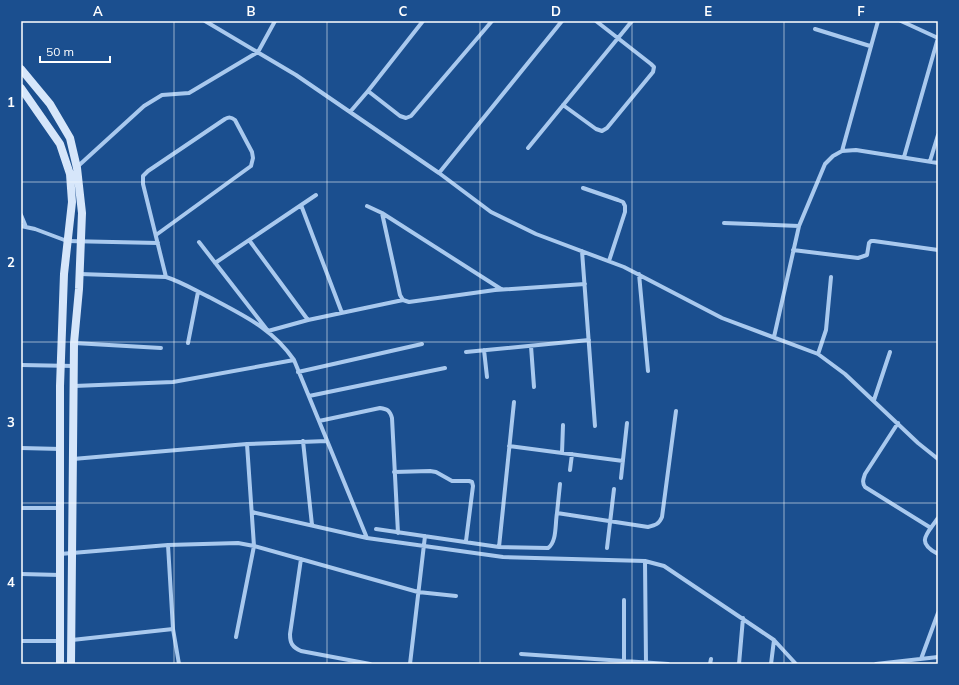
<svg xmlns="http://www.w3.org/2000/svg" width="959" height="685" font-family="Mulish,sans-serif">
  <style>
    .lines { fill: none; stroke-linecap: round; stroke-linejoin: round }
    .street { stroke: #a9c9ee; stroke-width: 4 }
    .secondary { stroke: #d6e6fa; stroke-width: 8 }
    .grid { fill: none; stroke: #fff; stroke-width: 1; stroke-opacity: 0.55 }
    .neatline { fill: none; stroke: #fff; stroke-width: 1.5 }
    .grid-label { font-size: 13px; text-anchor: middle; font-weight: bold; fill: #fff }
  </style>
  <rect width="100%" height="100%" fill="#1b4f8f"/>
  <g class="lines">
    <!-- street -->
    <path class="street" d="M205 21 296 75 439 173 491 212 536 234 624 267 722 318 818 354 845 374 918 443 938 459
      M901 21 938 38
      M815 29 870 46
      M368 91 423 21
      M563 105 596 129 602 131 607 128 653 72 654 67 651 64 596 21
      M350 112 368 91 400 116 406 118 411 116 492 21
      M528 148 632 21
      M842 151 878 21
      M904 157 938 38
      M930 161 938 135
      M76 168 144 106 162 95 189 93 258 52 275 21
      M439 173 562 21
      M583 188 618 200 623 202 625 206V212L609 261
      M301 205 342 313
      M367 206 382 213 501 289
      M382 213 400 295 403 300 409 302 495 290 585 284
      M21 215 26 227
      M724 223 799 226
      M21 226 35 229 67 241 158 243
      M156 235 251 166 253 158 252 152 235 120C231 117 229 117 225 119L148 171 143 176V184L166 277
      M249 240 308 320
      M199 242 268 331 308 320 403 300
      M793 250 858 258 867 255 869 243 871 241H874L938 250
      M582 251 595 426
      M215 263 316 195
      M80 274 166 277C182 282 196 291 211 298 244 316 272 328 294 360L367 538 503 557 645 561 664 566 774 640 796 664
      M639 274 648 371
      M774 337 799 226 825 164 833 156 842 151 856 150 938 163
      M74 343 161 348
      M188 343 198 292
      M531 346 534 387
      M484 350 487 377
      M466 352 589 340
      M818 354 826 330 831 277
      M21 365 74 366
      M298 372 422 344
      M74 386 173 382 294 360
      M309 396 445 368
      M874 400 890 352
      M319 421 380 408C388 409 390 411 392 418L398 533
      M898 423 865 474C863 480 862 482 865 487L931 528
      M303 441 312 525
      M509 446 623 461
      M21 448 61 449
      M562 453 563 425
      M73 459 247 444 327 441
      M570 470 572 454
      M394 472 430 471 436 472 452 481H469L472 482 473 486 466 541
      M621 478 627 423
      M21 508H59
      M252 512 367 538
      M557 513 560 484
      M938 518C927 534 915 542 938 554
      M376 529 499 547 514 402
      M168 545 173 629 179 664
      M499 547 548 548C557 542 555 524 557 513L648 527C656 525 659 524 662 517L676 411
      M607 548 614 489
      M60 554 168 545 238 543 254 546 418 592 456 596
      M301 559 290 634C290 643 292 647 301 651L370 664
      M645 561 646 663
      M21 574 60 575
      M236 637 254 546 247 444
      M72 640 173 629
      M21 641H59
      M521 654 668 664
      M921 659 938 613
      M624 661V600
      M410 664 425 536
      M710 664 711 659
      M739 664 743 618
      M771 664 774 640
      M876 664 938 657"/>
    <!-- secondary -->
    <path class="secondary" d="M21 69 50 104 70 138 77 168 82 213 79 289 74 343 71 664
      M21 88 60 144 70 174 72 202 64 274 60 386V664"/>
  </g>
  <!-- grid -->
  <path class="grid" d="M174 21V664M327 21V664M480 21V664M632 21V664M784 21V664M21 182H938M21 342H938M21 503H938"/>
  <!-- border -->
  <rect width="959" height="685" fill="none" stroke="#1b4f8f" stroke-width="44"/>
  <!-- scale -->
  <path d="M40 56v6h70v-6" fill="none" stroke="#ffffff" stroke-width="2"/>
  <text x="46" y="56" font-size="12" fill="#ffffff" stroke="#1b4f8f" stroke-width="3" paint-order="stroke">50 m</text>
  <rect x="22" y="22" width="915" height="641" class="neatline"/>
  <g class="grid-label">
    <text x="98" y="16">A</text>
    <text x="251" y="16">B</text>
    <text x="403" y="16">C</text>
    <text x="556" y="16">D</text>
    <text x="708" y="16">E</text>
    <text x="861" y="16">F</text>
    <text x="11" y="107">1</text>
    <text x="11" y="267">2</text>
    <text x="11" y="427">3</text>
    <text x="11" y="587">4</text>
  </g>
</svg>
